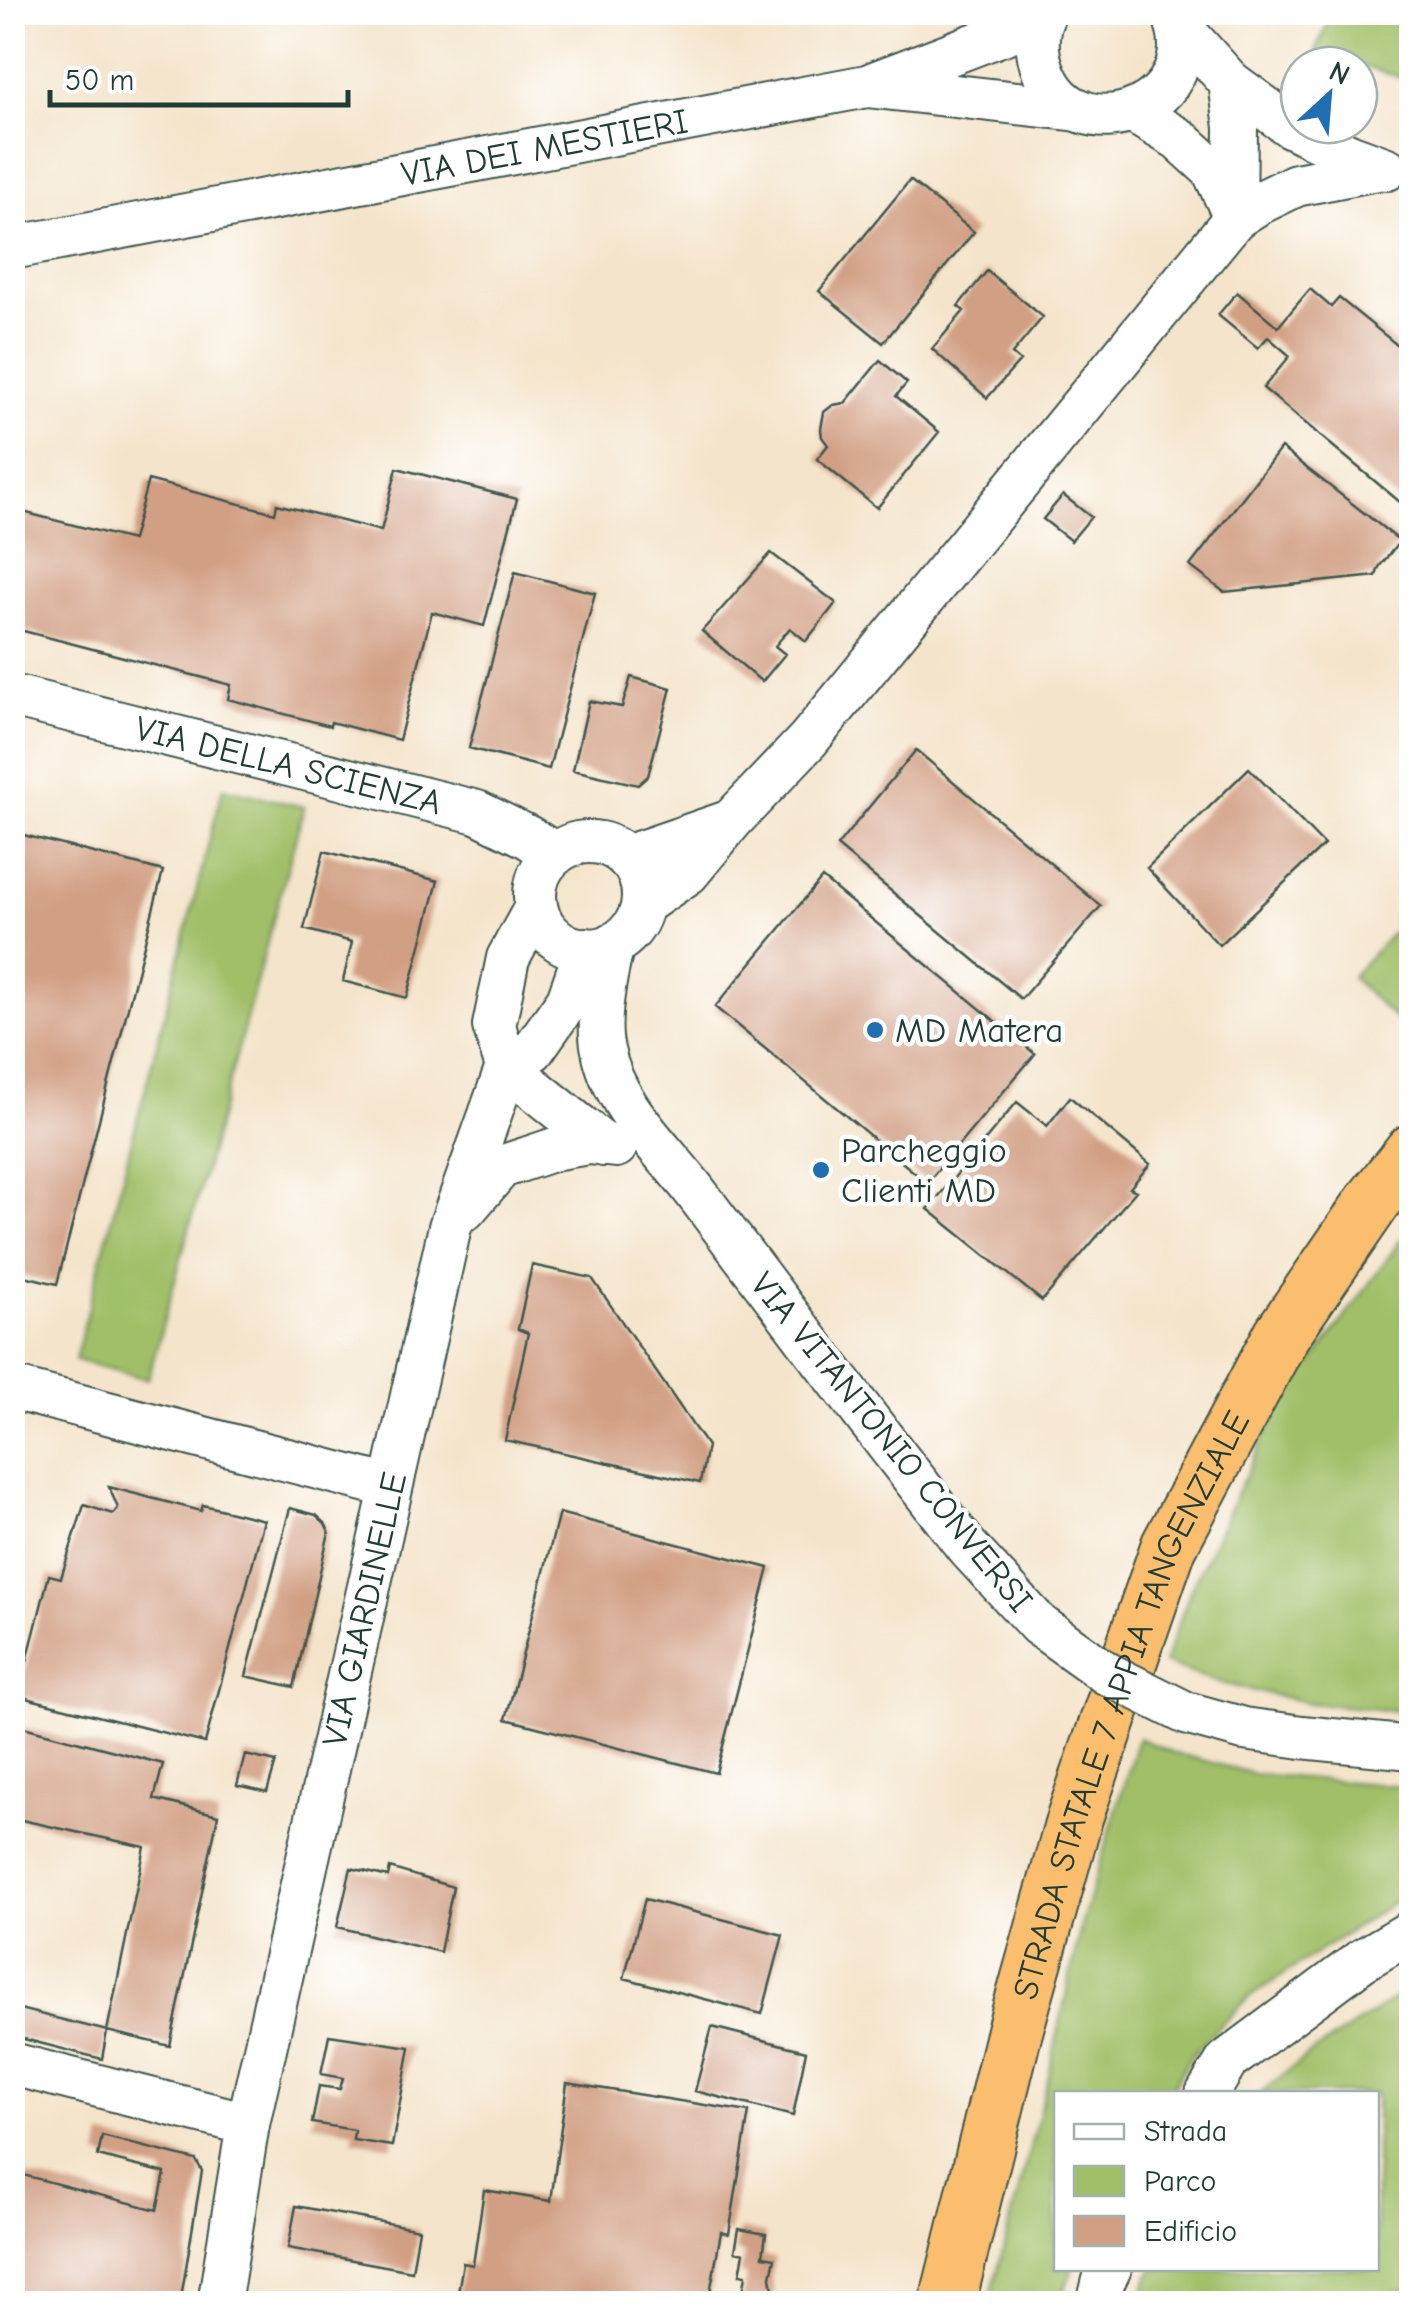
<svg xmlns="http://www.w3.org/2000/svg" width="1424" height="2316" font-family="'Comic Neue',sans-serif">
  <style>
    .green { fill: #a0bf67; stroke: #607e4e; stroke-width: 2.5 }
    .building { fill: #d19f83 }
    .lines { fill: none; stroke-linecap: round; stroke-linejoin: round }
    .street-casing { stroke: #3f564b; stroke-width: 46 }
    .highway-casing { stroke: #3f564b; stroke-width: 59 }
    .street { stroke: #fff; stroke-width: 42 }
    .highway { stroke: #fbbd6e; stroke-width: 55 }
    .street-bridge-casing { stroke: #3f564b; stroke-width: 46; stroke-linecap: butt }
    .street-bridge { stroke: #fff; stroke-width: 42 }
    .poi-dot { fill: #1f6fb2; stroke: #fff; stroke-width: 4 }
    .labels { text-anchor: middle; stroke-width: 9; stroke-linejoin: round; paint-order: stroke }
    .street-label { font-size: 35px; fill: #1f3d34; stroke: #fff }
    .poi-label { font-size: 35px; fill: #1f3d34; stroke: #fff; text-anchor: start }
  </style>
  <rect width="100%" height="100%" fill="#fff"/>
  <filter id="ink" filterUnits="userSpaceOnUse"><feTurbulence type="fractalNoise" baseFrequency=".01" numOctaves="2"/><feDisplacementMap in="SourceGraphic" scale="20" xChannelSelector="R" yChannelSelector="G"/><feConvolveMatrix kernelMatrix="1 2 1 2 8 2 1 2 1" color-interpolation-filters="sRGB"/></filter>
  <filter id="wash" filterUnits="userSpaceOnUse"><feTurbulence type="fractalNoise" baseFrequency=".0048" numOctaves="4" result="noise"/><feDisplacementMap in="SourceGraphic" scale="40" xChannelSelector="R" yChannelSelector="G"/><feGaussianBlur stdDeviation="2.25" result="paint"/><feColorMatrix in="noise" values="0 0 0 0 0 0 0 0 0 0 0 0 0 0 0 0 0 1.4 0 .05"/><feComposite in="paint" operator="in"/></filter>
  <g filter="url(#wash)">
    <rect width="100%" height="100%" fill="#f4e4cb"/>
    <!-- green -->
    <path class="green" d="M1331 13H1411V80L1334 59 1316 51Z
      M223 788 304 807 148 1379 75 1360Z
      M1411 913V1034L1351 977Z
      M1411 1226V1712L1309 1703 1216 1682 1164 1663 1191 1589 1275 1414Z
      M1138 1738 1171 1752 1254 1774 1411 1787V1891L1248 1998 1191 2056 1169 2093 1056 2094V2268L1073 2269 1059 2303H989L1048 2079 1081 1926Z
      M1411 1988V2288L1356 2303H1140L1147 2281 1154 2269 1376 2268V2094L1260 2093 1307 2056Z"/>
    <g id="blocks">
      <!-- building -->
      <path class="building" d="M910 180 974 232 883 343 819 291Z
        M987 271 1043 317 1012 354 1020 361 987 398 932 349 964 311 958 306Z
        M1310 289 1331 307 1339 298 1412 357V512L1263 388 1290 356 1268 337 1258 348 1218 315 1237 292 1278 327Z
        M880 360 907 383 896 396 939 432 877 508 817 459 828 445 822 437 821 429 824 412 833 405 845 403Z
        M1281 448 1400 541 1379 567 1376 576 1224 592 1190 566Z
        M397 468 517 499 484 626 432 612 399 740 331 722 330 726 228 699 231 685 12 628V537L19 511 132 540 148 480 275 513 277 504 381 531Z
        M1063 495 1091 517 1071 541 1043 519Z
        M771 553 836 603 806 641 790 628 775 646 785 654 762 682 702 631Z
        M515 572 595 593 549 769 469 748Z
        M631 677 671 688 648 776 638 785 573 770 589 701 622 707Z
        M916 750 1101 906 1021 999 837 846Z
        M1249 768 1324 845 1219 945 1147 868Z
        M12 832 163 871 57 1284 12 1273Z
        M324 851 438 881 407 998 343 981 352 942 304 929Z
        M822 878 1035 1054 927 1183 715 1007Z
        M1070 1097 1150 1164 1130 1188 1136 1191 1042 1301 928 1209 1017 1102 1047 1126Z
        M532 1265 592 1278 707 1446 700 1483 505 1440 528 1333 518 1329Z
        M109 1487 201 1511 203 1505 264 1520 205 1743 18 1696 49 1575 61 1578 84 1505 113 1514 118 1508Z
        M290 1508 316 1515 325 1523 329 1532 294 1687 246 1676Z
        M559 1513 769 1568 716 1773 506 1719Z
        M12 1724 163 1764 154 1799 218 1815 170 2046 107 2031 102 2059 12 2036V2007L107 2031 145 1847 12 1818Z
        M245 1755 276 1762 267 1792 237 1785Z
        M351 1868 388 1877 390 1868 453 1887 440 1952 337 1927Z
        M645 1899 783 1935 762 2014 624 1978Z
        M712 2027 806 2051 793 2116 695 2091Z
        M329 2035 410 2047 392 2146 353 2140 354 2130 312 2123 319 2086 340 2089 343 2078 321 2074Z
        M567 2083 749 2112 729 2234 721 2232 708 2304H685L641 2296 639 2304H456L463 2263 473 2265 484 2190 551 2201Z
        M102 2136 196 2160 202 2171 180 2304H34L12 2298V2172L157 2210 165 2173 98 2156Z
        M296 2206 419 2229 412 2271 288 2248Z
        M739 2229 766 2234 763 2256 775 2258 771 2277 775 2301H767V2304H741L746 2275 740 2274 744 2253 735 2251Z"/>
    </g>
  </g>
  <g filter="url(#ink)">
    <use href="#blocks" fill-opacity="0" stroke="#3f564b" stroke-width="2.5"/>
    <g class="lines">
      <!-- street casing -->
      <g class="street-casing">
        <g id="street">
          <path d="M1045 12C1035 32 1036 53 1044 73 1079 159 1214 103 1172 12"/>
          <path d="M1177 23 1230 82 1236 127 1235 218"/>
          <path d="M1230 82 1290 126 1349 155 1387 169"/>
          <path d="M874 83 1042 19"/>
          <path d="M1133 112 1179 139 1213 170 1233 213"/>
          <path id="s1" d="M12 248 867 86 1079 110"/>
          <path id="s2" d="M12 696 477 812 528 837 555 854"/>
          <circle cx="589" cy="896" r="54"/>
          <path d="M626 857 731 821"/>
          <path d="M643 904 688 873 731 821 808 740 1235 218 1257 204 1296 185 1383 168"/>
          <path d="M536 907 508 958 494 1026 507 1067 604 1145"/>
          <path d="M613 944C606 973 596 1021 603 1050 614 1106 661 1147 694 1190 752 1267 811 1345 870 1422"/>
          <path d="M465 1209 501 1167 558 1148 589 1143 616 1146"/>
          <path d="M12 1388 391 1487"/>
          <path d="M1302 1737 1412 1748"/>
          <path d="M12 2064 248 2124"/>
          <path d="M1207 2094 1227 2061 1361 1961 1412 1931"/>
          <path id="s3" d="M219 2304 248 2124 450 1227 507 1067 533 1050 568 1000 586 949"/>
          <path d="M1098 2304 1104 2280 1110 2268"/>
        </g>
      </g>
      <!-- highway casing -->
      <g class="highway-casing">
        <g id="highway">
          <path id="s4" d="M947 2304 1014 2033 1075 1816 1169 1546 1282 1334 1374 1200 1412 1152"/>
        </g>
      </g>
      <!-- street -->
      <use href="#street" class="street"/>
      <!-- highway -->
      <use href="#highway" class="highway"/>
      <!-- street-bridge casing -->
      <g class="street-bridge-casing">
        <path id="street-bridge" d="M870 1422 967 1547 1039 1625 1106 1673 1186 1713 1244 1729 1302 1737"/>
      </g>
      <!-- street-bridge -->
      <use href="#street-bridge" class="street-bridge"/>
    </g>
  </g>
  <!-- markers -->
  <g class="poi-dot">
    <circle cx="875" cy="1030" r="10"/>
    <circle cx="821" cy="1170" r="10"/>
  </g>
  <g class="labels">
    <!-- street labels -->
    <g class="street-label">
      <text dy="12" stroke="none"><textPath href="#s1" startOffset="542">VIA DEI MESTIERI</textPath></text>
      <text dy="12" stroke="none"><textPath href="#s2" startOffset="285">VIA DELLA SCIENZA</textPath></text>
      <text transform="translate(892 1442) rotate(51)" y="12">VIA VITANTONIO CONVERSI</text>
      <text dy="12" stroke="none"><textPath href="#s3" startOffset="710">VIA GIARDINELLE</textPath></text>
      <text dy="12" stroke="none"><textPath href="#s4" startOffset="628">STRADA STATALE 7 APPIA TANGENZIALE</textPath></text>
    </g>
    <!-- poi labels -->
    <g class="poi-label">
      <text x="895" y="1042">MD Matera</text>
      <text x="841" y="1162">Parcheggio<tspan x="841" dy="40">Clienti MD</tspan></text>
    </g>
  </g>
  <!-- margin -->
  <rect width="1424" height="2316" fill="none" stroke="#fff" stroke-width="50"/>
  <!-- legend -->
  <rect x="1054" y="2091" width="325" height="180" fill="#ffffff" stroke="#a5b1ae" stroke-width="2.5"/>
  <rect x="1074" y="2124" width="50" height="15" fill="#ffffff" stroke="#a5b1ae" stroke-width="2.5"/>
  <text x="1144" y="2141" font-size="30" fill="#1f3d34">Strada</text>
  <rect x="1074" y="2166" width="50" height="30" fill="#a0bf67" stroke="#a5b1ae" stroke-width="2.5"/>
  <text x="1144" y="2191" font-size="30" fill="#1f3d34">Parco</text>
  <rect x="1074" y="2216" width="50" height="30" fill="#d19f83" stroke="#a5b1ae" stroke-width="2.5"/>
  <text x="1144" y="2241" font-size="30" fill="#1f3d34">Edificio</text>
  <!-- north arrow -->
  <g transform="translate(1329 95) rotate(26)"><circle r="48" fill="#ffffff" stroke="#a5b1ae" stroke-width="2.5"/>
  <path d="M0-8L18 38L0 25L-18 38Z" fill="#1f6fb2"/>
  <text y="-15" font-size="28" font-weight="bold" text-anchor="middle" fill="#1f3d34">N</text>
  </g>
  <!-- scale -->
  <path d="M50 90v15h298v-15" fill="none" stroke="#1f3d34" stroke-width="5"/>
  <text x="65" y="90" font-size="30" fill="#1f3d34" stroke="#ffffff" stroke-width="8" paint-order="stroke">50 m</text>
</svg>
